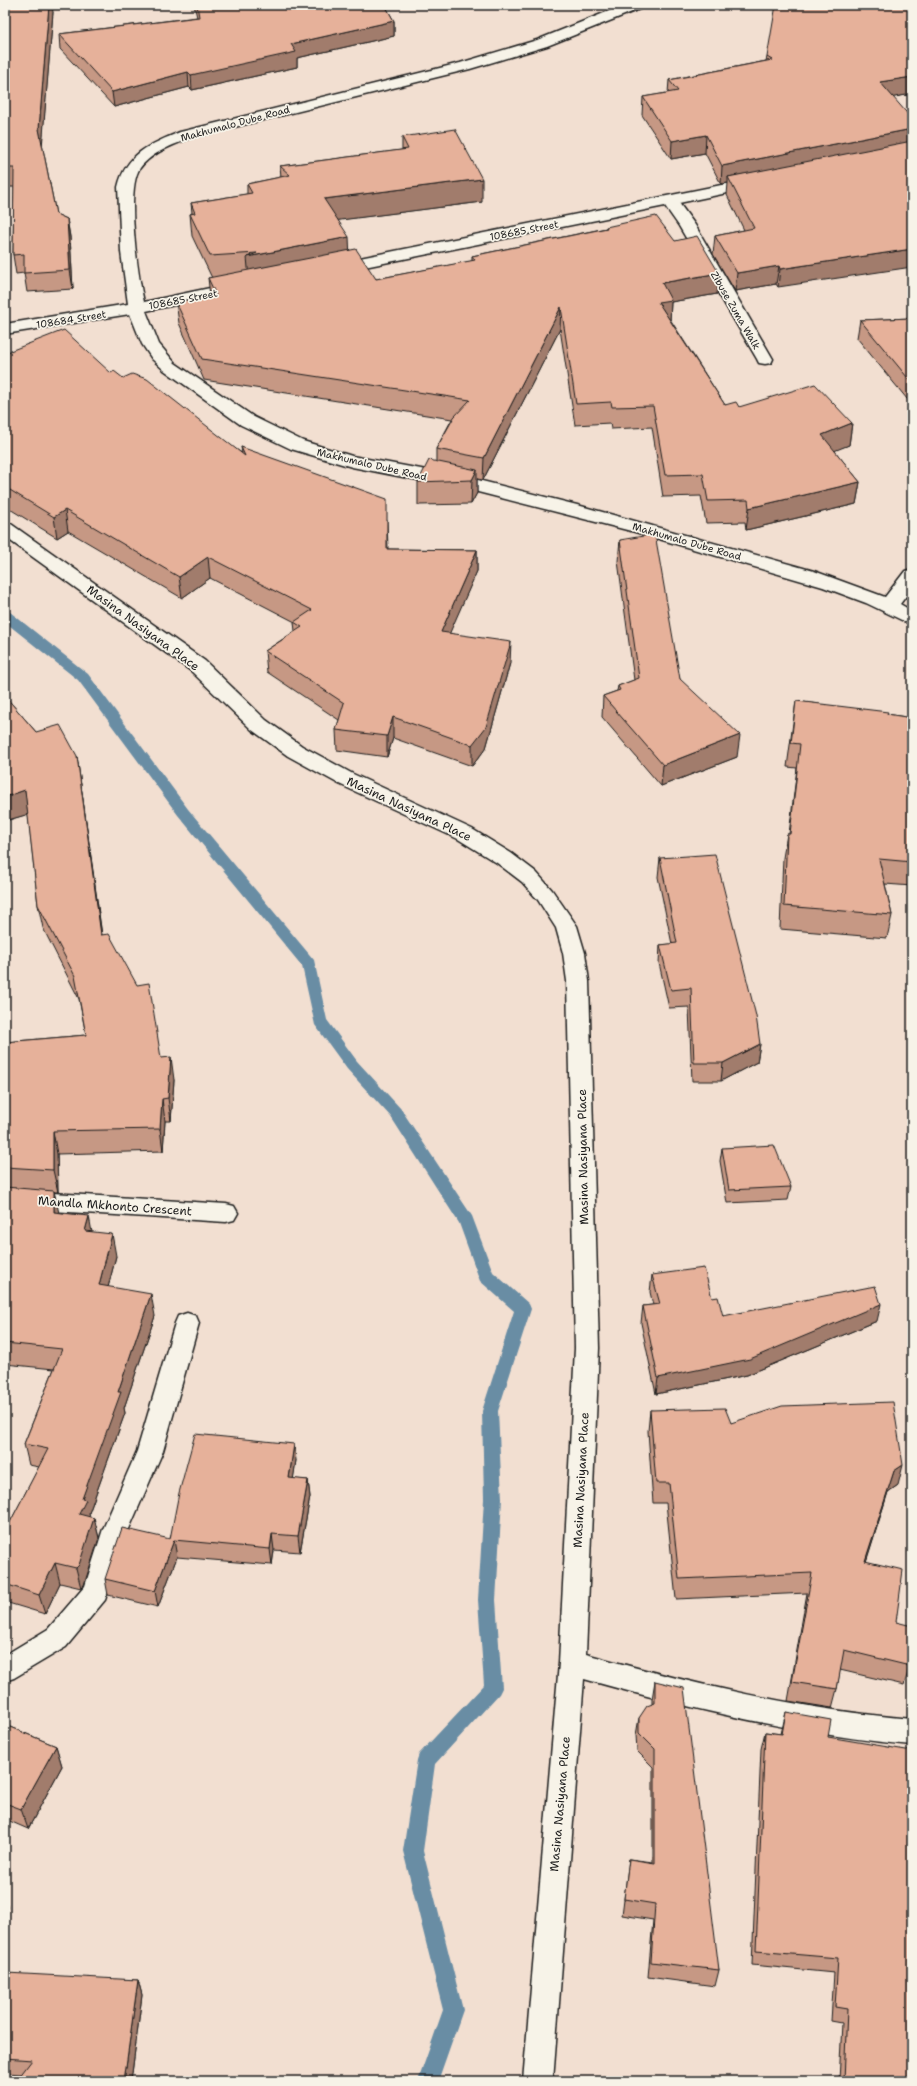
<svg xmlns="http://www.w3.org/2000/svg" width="917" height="2086" font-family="'Shantell Sans',sans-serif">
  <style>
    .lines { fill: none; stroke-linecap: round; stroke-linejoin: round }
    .stream { fill: #698da4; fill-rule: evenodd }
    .street-casing { stroke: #1c1c1c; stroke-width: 3 }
    .street { fill: #f7f3e8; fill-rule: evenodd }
    .wall { fill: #c69884; stroke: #1c1c1c }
    .shaded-wall { fill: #a17c6c; stroke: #1c1c1c }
    .building { fill: #e6b19a; stroke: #1c1c1c }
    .labels { text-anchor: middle; stroke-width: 3.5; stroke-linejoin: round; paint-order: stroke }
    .far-street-label { font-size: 10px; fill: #1c1c1c; stroke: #f7f3e8 }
    .street-label { font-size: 12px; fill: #1c1c1c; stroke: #f7f3e8 }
  </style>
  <rect width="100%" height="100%" fill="#f2dfd1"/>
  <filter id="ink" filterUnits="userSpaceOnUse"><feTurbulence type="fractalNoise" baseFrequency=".025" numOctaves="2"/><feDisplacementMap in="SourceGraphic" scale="8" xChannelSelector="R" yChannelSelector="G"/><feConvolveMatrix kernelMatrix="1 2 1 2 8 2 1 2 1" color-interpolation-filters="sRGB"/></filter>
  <g filter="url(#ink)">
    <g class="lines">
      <!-- stream -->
      <path class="stream" d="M5 611 10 612 88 674 188 809 314 960 327 1020 357 1061 401 1109 472 1216 493 1272 529 1304 531 1309 498 1411 502 1499 496 1600 502 1688 499 1694 435 1764 423 1851 463 2010 438 2081H418L443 2010 403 1851 417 1760 419 1754 484 1685 478 1600 484 1499 482 1411 514 1311 480 1281 459 1223 391 1117 347 1069 315 1025 302 966 178 815 78 680 5 622Z"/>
      <!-- street casing -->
      <g class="street-casing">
        <path id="street" d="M624 5H644L642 8 547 46 470 69 190 138C174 145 152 152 140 168 125 189 138 276 144 302L238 282 244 284 246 287 244 290 238 292 146 311 159 344 175 363 254 417 303 441 352 456 474 479 581 506 814 571 885 597 905 571 912 569V588L900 604 912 611V625L866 603 823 587 635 532 474 491 352 467 291 449 241 425 164 370 152 359 142 344 130 314 5 334V324L128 304 121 252 118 187C126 153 151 144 180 132L460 63 537 40Z
          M756 178 761 180 764 183 761 186 679 203 695 225 773 359 771 363 765 364 759 363 757 359 679 226 665 206 335 273 329 271 327 268 329 265 335 263Z
          M5 522 11 524 205 661 266 720 302 746 353 774 472 829 511 853 536 872 552 890 577 926 585 953 589 981 599 1348 586 1654C693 1684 801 1710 912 1719V1745C801 1735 691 1709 584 1679L553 2081H523L559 1663 575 1348 567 981 563 953 556 928 538 900 522 882 497 863 458 839 339 784 288 756 252 730 191 671 5 537Z
          M5 1190 226 1204 234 1206 238 1213 234 1220 226 1222 5 1208Z
          M187 1313 196 1316 199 1323 163 1451 129 1529 105 1600 66 1647 14 1678 5 1681V1655L48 1629 85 1586 103 1529 137 1451 175 1323 178 1316Z"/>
      </g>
      <!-- street -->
      <use href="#street" class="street"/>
    </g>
    <!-- wall -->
    <path class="wall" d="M5 5 53 12 42 144 56 214 67 219 70 237 73 289 27 292 24 273 16 274 13 255 14 187H5Z
      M194 5H385L394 21V36L297 58V67L192 90 189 87 114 107 60 49 59 34 197 17Z
      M912 5V94L893 97 778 287 776 284 735 291 713 254 715 236 744 230 727 195 728 183 721 184 705 153 671 159 642 115 643 97 668 93 669 80 766 61 767 57Z
      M402 137 482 202 338 220 349 250 376 279 472 261V256L606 228V227L675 241 719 273 717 294 671 302 670 319 725 405 739 407 852 423 849 445 834 450 860 482 856 504 746 530 745 522 706 523 701 496 663 497 652 427 611 429 610 423 575 425 560 329 483 480 477 479V493L471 504 418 505V482L436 462V449L452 419 204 380 179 323 176 302 210 296 208 278H212L192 236 190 214 192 213 191 203 247 194V184L281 177 280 166 402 150Z
      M912 318V405L857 338 860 320Z
      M5 353 111 373 123 378 242 453 241 447 387 520 388 549 477 550V571L449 633 510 663 486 748 472 766 393 738 387 757 337 750 336 730 339 720 267 672 265 651 295 631 294 622H295L210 578 182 598 68 531 57 538 5 506Z
      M620 540 680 679 737 757 661 786 602 717 603 696 617 691 618 686 634 680 618 561Z
      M5 696 36 732 80 779 102 935 161 1058 174 1080 171 1121H165L163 1151 57 1154 58 1192H54L58 1212 92 1232 116 1256 108 1287 155 1316 124 1408 125 1413 89 1513 90 1517 94 1518 99 1538 84 1585 81 1588 60 1583 45 1614 5 1602V1532L39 1467 29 1465 24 1444 54 1369 5 1364V1042L86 1035 79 999 43 928 38 905 28 814 5 821Z
      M796 701 887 714 912 718V886L885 884 892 915 887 938 780 929 783 858 787 834H789L797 768 787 767Z
      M660 858 760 1044 757 1062 721 1081H692L689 1007 669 1008 659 963 660 945 672 944 658 877Z
      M722 1148 791 1187 788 1200 727 1203 720 1161Z
      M652 1275 712 1298 723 1316 877 1321 747 1375 656 1394 641 1323 643 1306 653 1305 650 1292Z
      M650 1410 731 1423 898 1485 888 1492 866 1561 896 1622 910 1666 904 1685 840 1670 837 1689 832 1708 788 1701 807 1593 676 1599 666 1503H653L648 1431Z
      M296 1460 293 1479 308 1480 310 1497 300 1552 274 1550 272 1565 177 1557 158 1607 108 1595 105 1579 170 1539Z
      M655 1681 719 1970 715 1986 648 1977 653 1920 622 1915 629 1859 653 1862V1767L637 1751 636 1735 639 1718 652 1704V1699Z
      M786 1712 828 1737 909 1931 912 2081H839L842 2023 831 2021 834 1973 752 1965 761 1749 765 1732 781 1734Z
      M5 1725 56 1746 62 1766 28 1829 5 1819Z
      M5 1980H138L142 1995 131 2081H16L21 2074 8 2073 5 2067Z"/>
    <!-- shaded-wall -->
    <path class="shaded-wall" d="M49 5H52L53 12 42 148 39 129Z
      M394 21V36L297 58V67L192 90 191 75 291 44Z
      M188 72 189 87 114 107 112 92Z
      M912 77V94L878 100 880 82Z
      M912 129V146L728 177V183L721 184 722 166Z
      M706 135 705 153 671 159 672 141Z
      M482 179V202L325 222 324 199Z
      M67 219 70 237 73 289 70 270Z
      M349 237 350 259 249 279 247 257Z
      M912 249V267L778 287 780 269Z
      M779 266 776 284 735 291 737 273Z
      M719 273 717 294 671 302 670 321 658 302 662 283Z
      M561 307 560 329 483 480 484 458Z
      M852 423 849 445 819 457 822 435Z
      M477 470V493L471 504 472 480Z
      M860 482 856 504 746 530 749 508Z
      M65 510 68 531 57 538 54 517Z
      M477 550V571L441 653V632Z
      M208 557 210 578 182 598 179 577Z
      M511 642 510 663 486 748 472 766V745Z
      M393 717V738L387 757V736Z
      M740 735 737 757 661 786 663 765Z
      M77 756 80 779 105 958 101 935Z
      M25 790 29 814 5 821V797Z
      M760 1044 757 1062 721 1081 723 1063Z
      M171 1057 174 1080 171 1121 168 1098Z
      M162 1099 165 1121 163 1151 160 1129Z
      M53 1131 57 1154 58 1192 53 1170Z
      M54 1191 59 1213 54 1212Z
      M89 1216 93 1238 85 1231Z
      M112 1234 116 1256 103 1307 99 1285Z
      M151 1294 155 1316 124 1408 125 1413 89 1513 91 1521 79 1514 82 1499Z
      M881 1304 877 1321 747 1375 656 1394 658 1378Z
      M294 1444 296 1460 291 1495 289 1478Z
      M903 1465 898 1485 888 1492 860 1581 865 1561 894 1471Z
      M308 1480 310 1497 300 1552 298 1536Z
      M94 1518 99 1538 84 1585 81 1588 76 1568Z
      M272 1534 274 1550 272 1565 270 1549Z
      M174 1540 177 1557 158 1607 155 1591Z
      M55 1563 60 1583 45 1614 39 1595Z
      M56 1746 62 1766 28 1829 21 1809Z
      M5 1899 7 1906V1924L5 1930Z
      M138 1980 142 1995 131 2081H124Z"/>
    <!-- building -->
    <path class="building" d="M5 5H49L39 129 56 214 67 219 70 270 24 273V254L13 255 14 168H5Z
      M197 5H385L394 21 291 44 296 52 191 75 188 72 112 92 59 34 199 17Z
      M776 5H912V77L880 82 912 119V129L722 166 706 135 672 141 643 97 678 91 669 80 772 60 767 57Z
      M455 129 482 179 324 199 349 237 247 257 257 253 210 256 190 214 195 213 191 203 252 193 247 184 290 175 280 166 408 149 402 137Z
      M912 141V249L780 269 779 266 737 273 715 236 754 228 728 177Z
      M656 216 675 241 697 236 719 273 662 283 671 300 658 302 725 405 736 402 739 407 815 384 852 423 822 435 860 482 749 508 748 500 708 501 703 474 665 475 653 406 612 407 611 402 576 404 561 307 484 458 436 449 454 417 470 400 202 359 176 302 216 295 208 278 356 249 376 279 475 260 472 256 607 228 606 227Z
      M912 318V383L860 320Z
      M64 330 111 373 114 371 123 378 132 374 147 379 245 456 241 447 387 499V549L477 550 441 632 511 642 486 727 472 745 393 717 387 736 336 730 344 703 265 651 302 627 294 622 312 610 208 557 179 577 65 510 54 517 5 487V353Z
      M429 460 477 470 472 480 418 482Z
      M655 534 680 679 740 735 663 765 603 696 620 690 618 686 639 678 620 540Z
      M5 696 36 732 60 725 77 756 101 935 109 934 137 985 149 983 161 1058 171 1057 168 1098 162 1099 160 1129 53 1131V1170L5 1167V1042L86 1035 75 976 38 905 25 790 5 797Z
      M796 701 888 712 887 714 912 718V862L879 859 892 915 784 906 787 834H790L800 744 791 743Z
      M715 854 756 1016 760 1044 723 1063H694L691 988 671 990 660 945 677 943 660 858Z
      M774 1145 791 1187 729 1190 722 1148Z
      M5 1187 54 1191V1212L89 1216 85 1231 112 1234 99 1285 151 1294 118 1392H121L82 1499 86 1500 79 1514 94 1518 79 1565 76 1568 55 1563 39 1595 5 1584V1532L48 1449 24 1444 62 1349 5 1343Z
      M704 1268 712 1298 718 1297 723 1316 875 1286 881 1304 750 1359 658 1378 643 1306 660 1304 652 1275Z
      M893 1402 903 1465 894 1471 865 1561 903 1570 896 1622 912 1626V1654L910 1666 844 1650 837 1689 792 1682 812 1573 679 1579 669 1483H656L650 1410 725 1408 731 1423 782 1406Z
      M195 1434 294 1444 289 1478 308 1480 298 1536 272 1534 270 1549 174 1540 155 1591 105 1579 122 1528 170 1539 179 1493Z
      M655 1681 684 1688 719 1970 651 1962 655 1904 624 1899 629 1859 655 1863V1749L639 1733V1718L647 1706 655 1703Z
      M786 1712 831 1720 828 1737 912 1751V1905L909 1931H912V2081H844L847 2009 835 2007 838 1958 756 1951 765 1732 782 1734Z
      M5 1725 56 1746 21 1809 5 1803Z
      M6 1973 138 1980 124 2081H16L32 2060 5 2058V2038L7 2026H5V1980Z"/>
  </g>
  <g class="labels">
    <!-- far-street labels -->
    <g class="far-street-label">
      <text transform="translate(235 123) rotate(-15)" y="4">Makhumalo Dube Road</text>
      <text transform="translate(524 230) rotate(-11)" y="4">108685 Street</text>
      <text transform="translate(183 299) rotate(-11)" y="4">108685 Street</text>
      <text transform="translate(736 310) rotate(60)" y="4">Zibuse Zuma Walk</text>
      <text transform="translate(71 319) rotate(-9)" y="4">108684 Street</text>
      <text transform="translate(372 464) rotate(13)" y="4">Makhumalo Dube Road</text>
      <text transform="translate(687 541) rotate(16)" y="4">Makhumalo Dube Road</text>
    </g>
    <!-- street labels -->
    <g class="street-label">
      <text transform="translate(143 628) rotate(36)" y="4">Masina Nasiyana Place</text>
      <text transform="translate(409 809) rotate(25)" y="4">Masina Nasiyana Place</text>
      <text transform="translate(583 1157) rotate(-91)" y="4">Masina Nasiyana Place</text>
      <text transform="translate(115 1206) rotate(4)" y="4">Mandla Mkhonto Crescent</text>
      <text transform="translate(581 1480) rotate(-87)" y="4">Masina Nasiyana Place</text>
      <text transform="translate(560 1804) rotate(-85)" y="4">Masina Nasiyana Place</text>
    </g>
  </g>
  <!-- margin -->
  <rect width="917" height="2086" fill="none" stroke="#f7f3e8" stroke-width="20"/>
  <rect x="10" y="10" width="897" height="2066" fill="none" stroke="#1c1c1c" stroke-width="1.5" filter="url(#ink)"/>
</svg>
